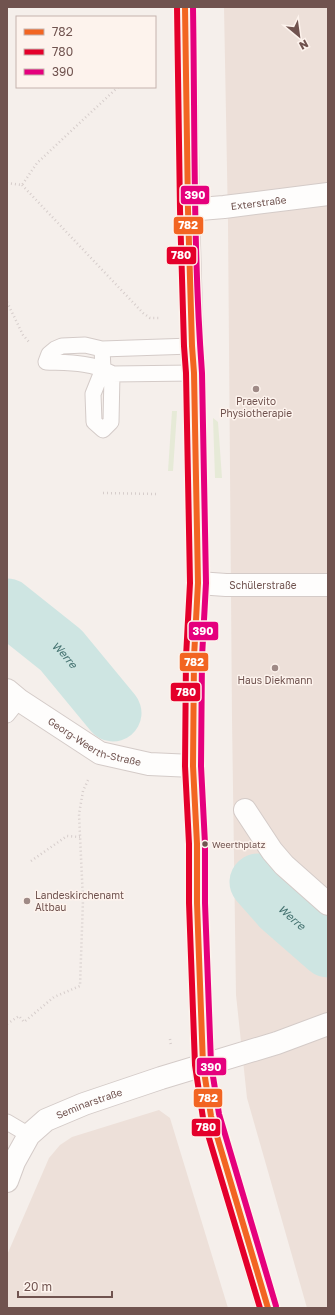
<svg xmlns="http://www.w3.org/2000/svg" width="335" height="1315" font-family="'Golos Text',sans-serif">
  <style>
    .residential { fill: #ede0d9 }
    .green { fill: #e6ead7 }
    .lines { fill: none; stroke-linecap: round; stroke-linejoin: round }
    .river { stroke: #cee5e2; stroke-width: 57 }
    .service-casing { stroke: #d4cbc8; stroke-width: 17 }
    .minor-casing { stroke: #d4cbc8; stroke-width: 24 }
    .tertiary-casing { stroke: #d4cbc8; stroke-width: 24 }
    .path { stroke: #d6cdcb; stroke-width: 2.5; stroke-dasharray: 1 3; stroke-linecap: butt }
    .service { stroke: #fefdfc; stroke-width: 15 }
    .minor { stroke: #fefdfc; stroke-width: 22 }
    .tertiary { stroke: #fefdfc; stroke-width: 22 }
    .bus-1-casing { stroke: #fdf3ed; stroke-width: 9 }
    .bus-2-casing { stroke: #fdf3ed; stroke-width: 9 }
    .bus-3-casing { stroke: #fdf3ed; stroke-width: 9 }
    .bus-1 { stroke: #f26522; stroke-width: 6 }
    .bus-2 { stroke: #e4002b; stroke-width: 6 }
    .bus-3 { stroke: #e5007d; stroke-width: 6 }
    .poi-dot { fill: #9f8a86; stroke: #fdf3ed; stroke-width: 1.5 }
    .bus-dot { fill: #70534f; stroke: #fdf3ed; stroke-width: 1.5 }
    .labels { text-anchor: middle; stroke-width: 3; stroke-linejoin: round; paint-order: stroke }
    .bus-label { font-size: 9px; fill: #70534f; stroke: #fdf3ed; text-anchor: start }
    .street-label { font-size: 10px; fill: #70534f; stroke: #fdf3ed }
    .poi-label { font-size: 10px; fill: #70534f; stroke: #fdf3ed }
    .water-label { font-size: 11px; font-style: italic; fill: #457371; stroke: #fdf3ed }
    .line-badge { stroke: #fdf3ed; stroke-width: 1.5 }
    .badge-label { font-size: 11px; text-anchor: middle; font-weight: bold; fill: #fff }
  </style>
  <rect width="100%" height="100%" fill="#f5efeb"/>
  <!-- residential -->
  <path class="residential" d="M224 7H328V1308H307L247 1098 236 995 232 719 228 223Z
    M159 1110 170 1118 228 1308H7V1255L49 1158 60 1145 72 1137Z"/>
  <!-- green -->
  <path class="green" d="M172 411H177L173 471H168Z
    M213 418 218 422 222 478H215Z"/>
  <g class="lines">
    <!-- river -->
    <g class="river">
      <path id="s1" d="M7 607 61 650 113 713"/>
      <path id="s2" d="M258 882 281 908 328 949"/>
    </g>
    <!-- service casing -->
    <g class="service-casing">
      <path id="service" d="M102 349 103 369 93 394 94 422 103 430 111 422 112 374 194 373
        M111 373C91 362 68 363 46 362L49 354 55 349 62 346 85 345 102 349 192 346
        M7 715 19 700
        M7 1122 29 1135"/>
    </g>
    <!-- minor casing -->
    <g class="minor-casing">
      <g id="minor">
        <path id="s3" d="M188 210 224 207 328 194"/>
        <path id="s4" d="M198 583 226 585H328"/>
        <path id="s5" d="M7 690 19 700 100 753 149 764 193 766"/>
        <path d="M245 810 272 851 284 865 328 904"/>
        <path id="s6" d="M7 1181 14 1162 29 1135 46 1120 84 1104 161 1078 277 1043 328 1024"/>
      </g>
    </g>
    <!-- tertiary casing -->
    <g class="tertiary-casing">
      <path id="tertiary" d="M185 7 188 210 192 346 194 373 198 583 194 657 193 766 197 844V903L203 1065 211 1116 268 1308"/>
    </g>
    <!-- path -->
    <path class="path" d="M7 183 22 185 37 163 118 87
      M22 185 143 313 150 318H161
      M7 302 23 335 29 342
      M103 493 157 494
      M31 861 67 836 80 837
      M7 1024 19 1016 24 1022 54 997 80 986 83 900 79 814 83 791 89 778
      M170 1039 171 1046"/>
    <!-- service -->
    <use href="#service" class="service"/>
    <!-- minor -->
    <use href="#minor" class="minor"/>
    <!-- tertiary -->
    <use href="#tertiary" class="tertiary"/>
    <!-- bus-1 casing -->
    <g class="bus-1-casing">
      <path id="bus-1" d="M185 7 188 210 192 346 194 373 198 583 194 657 193 766 197 844V903L203 1065 211 1116 268 1308"/>
    </g>
    <!-- bus-2 casing -->
    <g class="bus-2-casing">
      <path id="bus-2" d="M177 7 180 210 184 346 186 373 190 583 186 657 185 766 189 844V903L195 1065 203 1118 260 1308"/>
    </g>
    <!-- bus-3 casing -->
    <g class="bus-3-casing">
      <path id="bus-3" d="M193 7C195 129 193 251 202 373L206 583 202 657 201 766 205 844V903L211 1064 219 1114 276 1306"/>
    </g>
    <!-- bus-1 -->
    <use href="#bus-1" class="bus-1"/>
    <!-- bus-2 -->
    <use href="#bus-2" class="bus-2"/>
    <!-- bus-3 -->
    <use href="#bus-3" class="bus-3"/>
  </g>
  <!-- markers -->
  <g class="poi-dot">
    <circle cx="256" cy="389" r="4"/>
    <circle cx="275" cy="668" r="4"/>
    <circle cx="27" cy="901" r="4"/>
  </g>
  <circle class="bus-dot" cx="205" cy="844" r="3.5"/>
  <g class="labels">
    <!-- bus labels -->
    <g class="bus-label">
      <text x="212" y="848">Weerthplatz</text>
    </g>
    <!-- street labels -->
    <g class="street-label">
      <text dy="4" stroke="none"><textPath href="#s3" startOffset="71">Exterstraße</textPath></text>
      <text dy="4" stroke="none"><textPath href="#s4" startOffset="65">Schülerstraße</textPath></text>
      <text dy="4" stroke="none"><textPath href="#s5" startOffset="103">Georg-Weerth-Straße</textPath></text>
      <text dy="4" stroke="none"><textPath href="#s6" startOffset="120">Seminarstraße</textPath></text>
    </g>
    <!-- poi labels -->
    <g class="poi-label">
      <text x="256" y="405">Praevito<tspan x="256" dy="12">Physiotherapie</tspan></text>
      <text x="275" y="684">Haus Diekmann</text>
      <text x="35" y="899" text-anchor="start">Landeskirchenamt<tspan x="35" dy="12">Altbau</tspan></text>
    </g>
    <!-- water labels -->
    <g class="water-label">
      <text dy="4" stroke="none"><textPath href="#s1" startOffset="75">Werre</textPath></text>
      <text dy="4" stroke="none"><textPath href="#s2" startOffset="49">Werre</textPath></text>
    </g>
  </g>
  <g class="line-badge">
    <rect x="180" y="185" width="30" height="20" rx="4" fill="#e5007d"/>
    <rect x="173" y="216" width="31" height="19" rx="4" fill="#f26522"/>
    <rect x="166" y="246" width="31" height="19" rx="4" fill="#e4002b"/>
    <rect x="188" y="621" width="31" height="20" rx="4" fill="#e5007d"/>
    <rect x="179" y="652" width="30" height="20" rx="4" fill="#f26522"/>
    <rect x="170" y="682" width="31" height="20" rx="4" fill="#e4002b"/>
    <rect x="196" y="1057" width="31" height="19" rx="4" fill="#e5007d"/>
    <rect x="193" y="1088" width="30" height="20" rx="4" fill="#f26522"/>
    <rect x="191" y="1118" width="30" height="19" rx="4" fill="#e4002b"/>
  </g>
  <g class="badge-label">
    <text x="195" y="199">390</text>
    <text x="188" y="229">782</text>
    <text x="181" y="259">780</text>
    <text x="203" y="635">390</text>
    <text x="194" y="666">782</text>
    <text x="186" y="696">780</text>
    <text x="211" y="1071">390</text>
    <text x="208" y="1102">782</text>
    <text x="206" y="1131">780</text>
  </g>
  <!-- border -->
  <rect width="335" height="1315" fill="none" stroke="#70534f" stroke-width="16"/>
  <!-- legend -->
  <rect x="16" y="16" width="140" height="72" fill="#fdf3ed" stroke="#c5b3ae"/>
  <rect x="24" y="29" width="20" height="6" fill="#f26522" stroke="#c5b3ae"/>
  <text x="52" y="36" font-size="12" fill="#70534f">782</text>
  <rect x="24" y="49" width="20" height="6" fill="#e4002b" stroke="#c5b3ae"/>
  <text x="52" y="56" font-size="12" fill="#70534f">780</text>
  <rect x="24" y="69" width="20" height="6" fill="#e5007d" stroke="#c5b3ae"/>
  <text x="52" y="76" font-size="12" fill="#70534f">390</text>
  <!-- north arrow -->
  <g transform="translate(299 36) rotate(151)" stroke="#fdf3ed" stroke-width="3" paint-order="stroke">
  <path d="M0-3L7 15L0 10L-7 15Z" fill="#70534f"/>
  <text y="-6" font-size="11" font-weight="bold" text-anchor="middle" fill="#70534f">N</text>
  </g>
  <!-- scale -->
  <path d="M18 1291v6h94v-6" fill="none" stroke="#70534f" stroke-width="2"/>
  <text x="24" y="1291" font-size="12" fill="#70534f" stroke="#fdf3ed" stroke-width="3" paint-order="stroke">20 m</text>
</svg>
